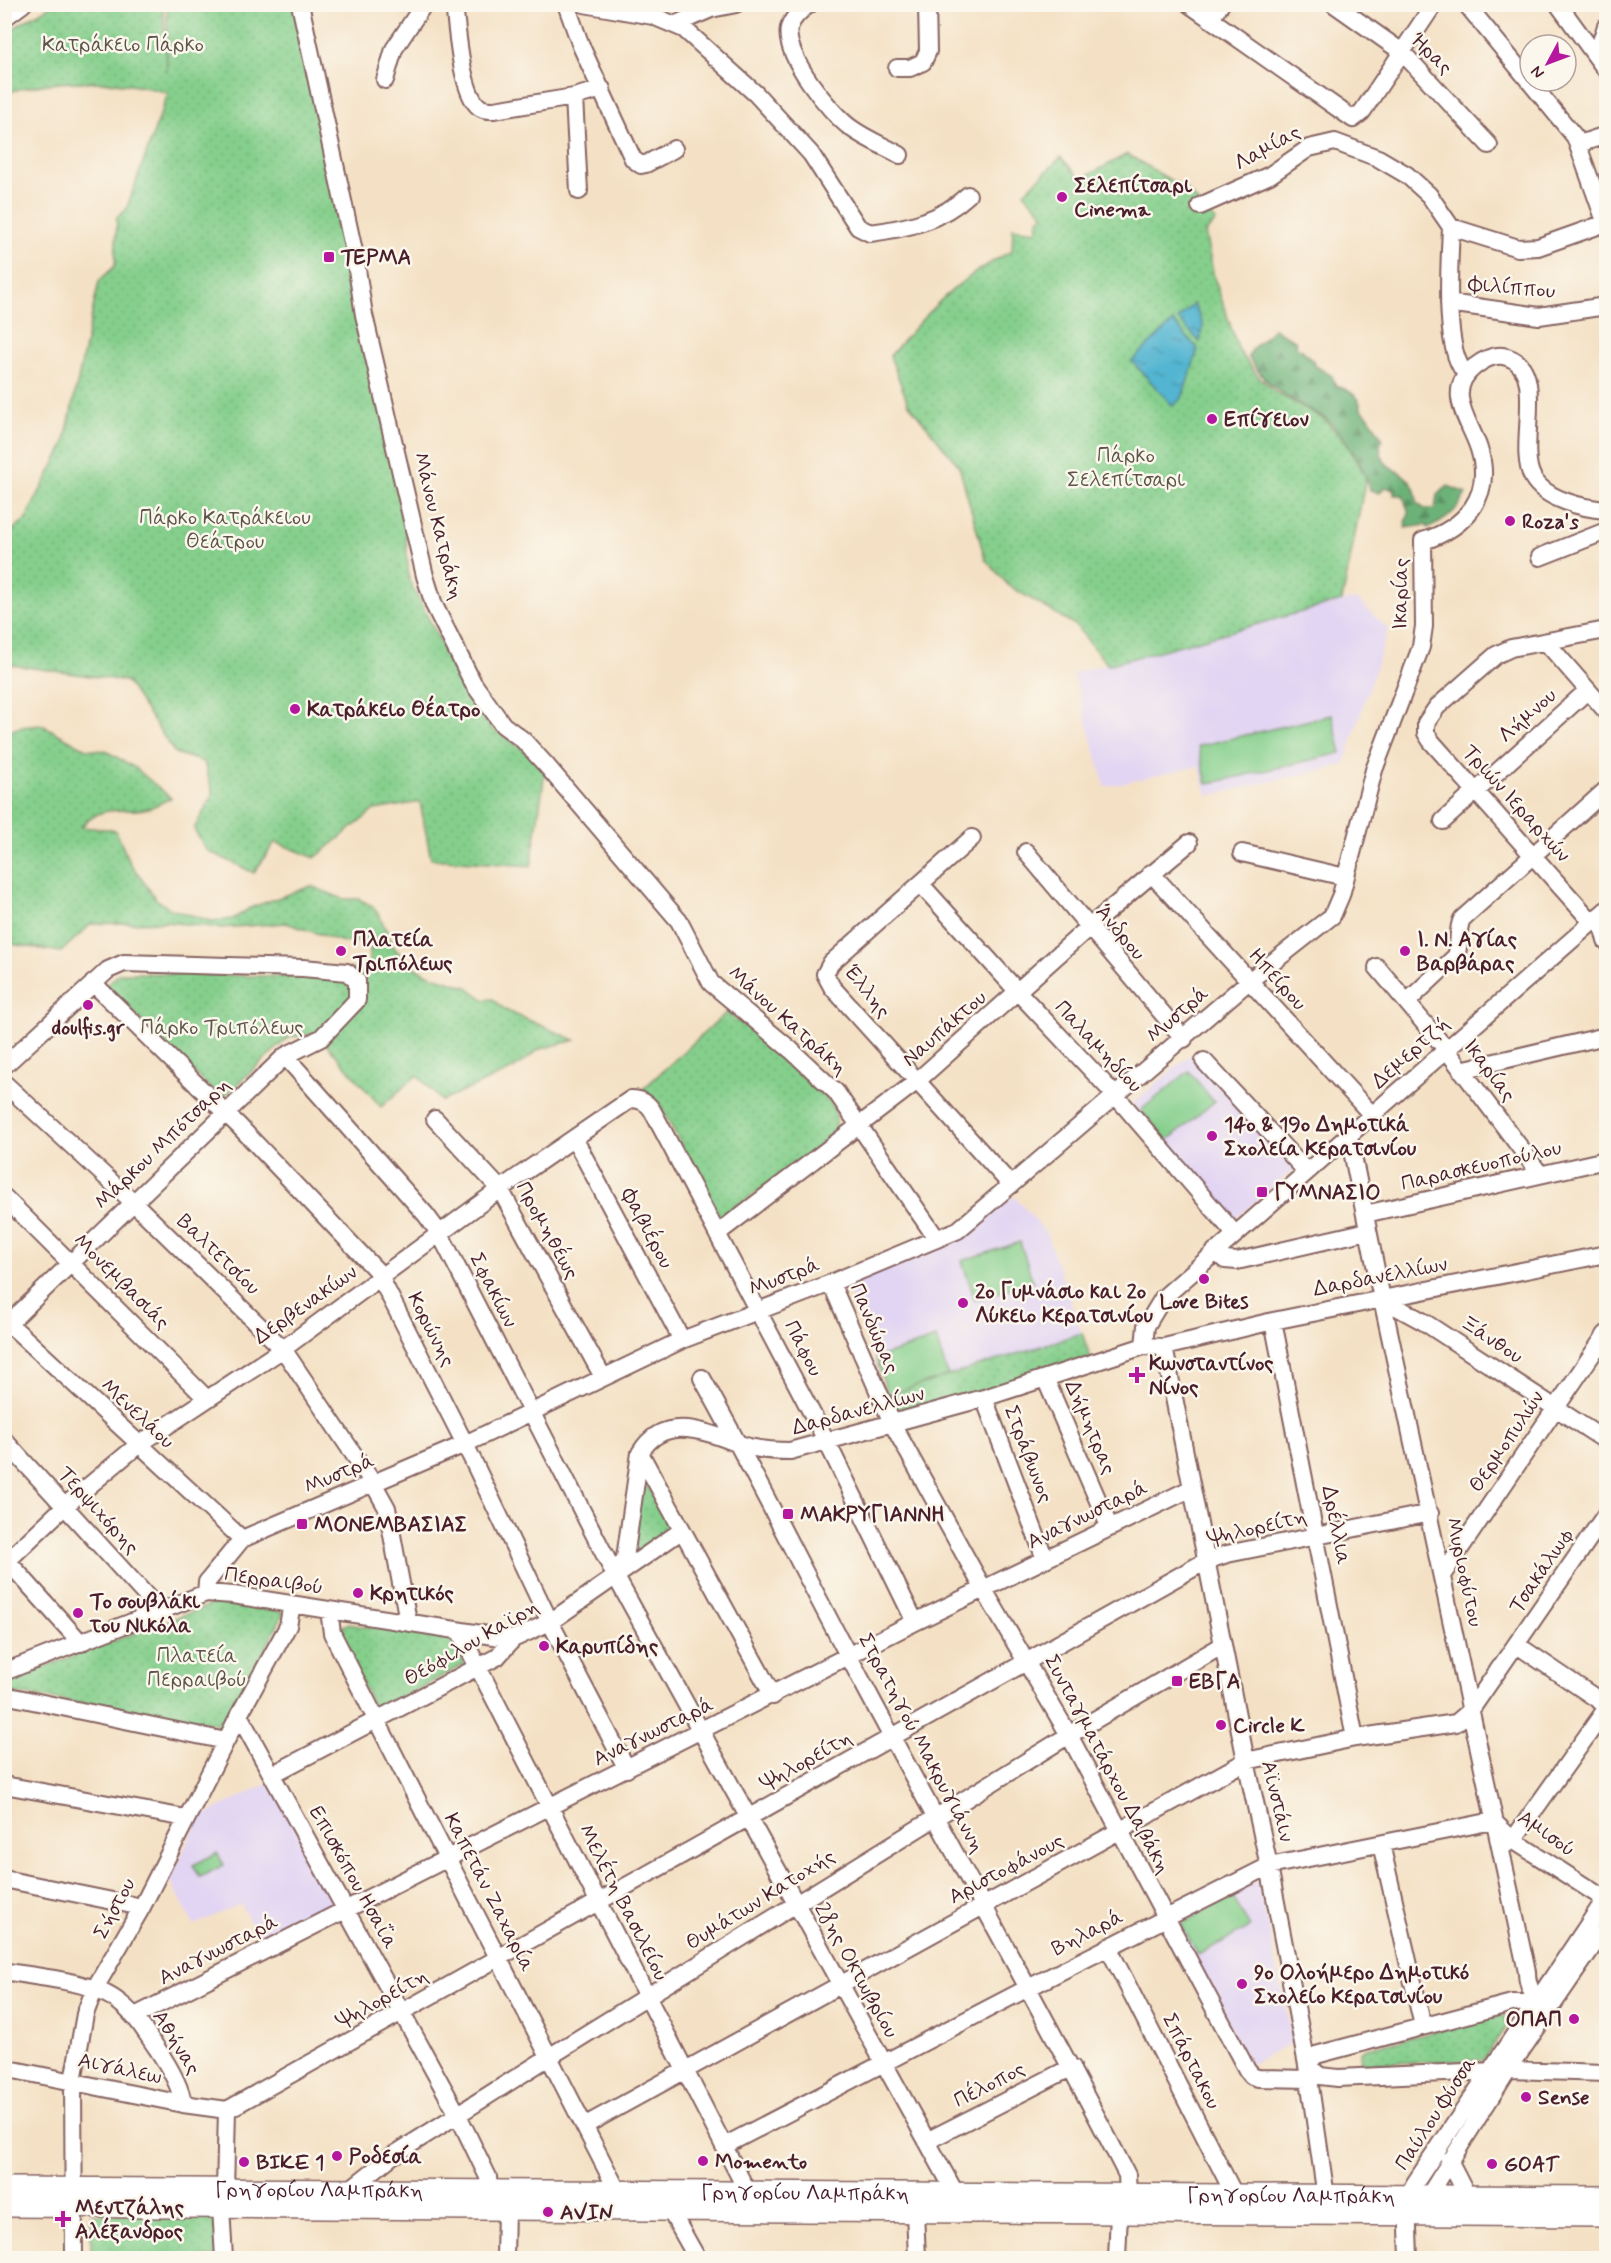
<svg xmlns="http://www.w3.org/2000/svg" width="1611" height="2263" font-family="Mynerve,sans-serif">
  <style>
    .built { fill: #e2d4f3 }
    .grass { fill: #85cf8c; stroke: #68775c; stroke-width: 1.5 }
    .forest { fill: url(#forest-firs); stroke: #5b6852; stroke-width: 1.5 }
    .park { fill: url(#park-dots); stroke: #68775c; stroke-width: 1.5 }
    .water { fill: url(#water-ripples); stroke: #4e6a7e; stroke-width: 1.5 }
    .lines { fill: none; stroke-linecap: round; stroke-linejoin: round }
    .minor-casing { stroke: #866361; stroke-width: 20 }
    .major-casing { stroke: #866361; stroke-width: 24 }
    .minor { stroke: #fff; stroke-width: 16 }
    .major { stroke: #fff; stroke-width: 21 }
    .poi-dot { fill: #b5179e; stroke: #fbf7ec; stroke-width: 2 }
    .labels { text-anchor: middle; stroke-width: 5; stroke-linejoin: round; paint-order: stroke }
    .park-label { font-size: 21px; fill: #5c5448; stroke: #fbf7ec }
    .street-label { font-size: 21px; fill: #4a1f2b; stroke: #fbf7ec }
    .poi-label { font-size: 21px; font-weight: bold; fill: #4a1f2b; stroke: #fbf7ec; text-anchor: start }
  </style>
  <defs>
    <pattern id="forest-firs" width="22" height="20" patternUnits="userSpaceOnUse" patternTransform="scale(1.5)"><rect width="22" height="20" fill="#6cb278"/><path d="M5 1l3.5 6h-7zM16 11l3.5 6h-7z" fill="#5b9063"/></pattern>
    <pattern id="park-dots" width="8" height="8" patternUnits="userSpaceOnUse" patternTransform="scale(1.5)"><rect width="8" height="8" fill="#85cf8c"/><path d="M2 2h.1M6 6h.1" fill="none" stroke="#74b179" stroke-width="1.8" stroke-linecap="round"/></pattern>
    <pattern id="water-ripples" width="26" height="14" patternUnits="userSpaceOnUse" patternTransform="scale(1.5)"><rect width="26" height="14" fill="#52b5d1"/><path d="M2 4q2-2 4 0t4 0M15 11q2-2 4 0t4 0" fill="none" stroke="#4693aa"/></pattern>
  </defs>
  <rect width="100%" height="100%" fill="#fbf7ec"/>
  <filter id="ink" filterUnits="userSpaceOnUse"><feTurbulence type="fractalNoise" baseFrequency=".0167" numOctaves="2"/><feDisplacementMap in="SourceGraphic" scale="12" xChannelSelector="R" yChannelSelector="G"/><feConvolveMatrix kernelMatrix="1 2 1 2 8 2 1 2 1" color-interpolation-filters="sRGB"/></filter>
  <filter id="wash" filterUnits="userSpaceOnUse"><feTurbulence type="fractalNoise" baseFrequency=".008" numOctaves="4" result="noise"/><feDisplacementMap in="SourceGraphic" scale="24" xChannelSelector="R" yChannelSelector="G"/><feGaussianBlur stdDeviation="1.35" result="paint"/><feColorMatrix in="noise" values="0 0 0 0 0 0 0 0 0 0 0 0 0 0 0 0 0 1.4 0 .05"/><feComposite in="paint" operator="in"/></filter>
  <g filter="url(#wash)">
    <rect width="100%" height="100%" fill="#f4e1c5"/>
    <!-- built -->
    <path class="built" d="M1358 600 1388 629 1344 765 1207 796 1199 766 1105 787 1073 673 1342 601Z
      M1190 1055 1296 1168 1230 1223 1132 1104Z
      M1014 1196 1046 1233 1082 1333 888 1395 846 1283 951 1245Z
      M272 1781 337 1910 261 1946 241 1904 194 1925 170 1880 199 1818Z
      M1258 1880 1293 2042 1250 2065 1172 1925Z"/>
    <!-- grass -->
    <path class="grass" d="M1332 715 1341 753 1207 784 1198 746Z
      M1189 1071 1214 1102 1167 1141 1141 1110Z
      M1020 1242 1033 1282 975 1300 962 1261Z
      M936 1338 948 1376 888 1395 876 1358Z
      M217 1853 224 1865 200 1877 193 1865Z
      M1232 1896 1250 1927 1198 1955 1181 1924Z"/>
    <!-- forest -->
    <path class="forest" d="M1274 329 1295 340 1297 348 1302 350 1314 362V365L1332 376 1336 386C1347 389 1360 395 1361 409L1369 417 1383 440 1380 444C1380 473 1402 466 1413 486 1416 491 1416 499 1418 504L1425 509H1435L1437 495 1448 486 1466 493C1459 509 1445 522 1428 528L1426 525 1406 528 1405 522 1409 514 1403 495H1394V489L1384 487 1380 493 1370 490C1363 464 1346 437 1326 419 1319 414 1309 410 1301 405 1277 392 1262 380 1248 356L1255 346Z"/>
    <!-- park -->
    <path class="park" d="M52 5H163L167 72V5H299L401 468 409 580 467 694 491 728 546 765 531 866 431 859 420 802 374 810 315 858 275 842 254 873 206 850 194 829 213 794 204 762 175 753 126 681 5 664V536L25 520 64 445 99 281 115 266 117 217 126 210 168 93C118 78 54 78 5 93V33Z
      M1127 154 1175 183 1182 185 1216 221 1205 233 1214 277 1239 351 1257 375 1275 392 1324 419 1346 442 1366 477 1342 601 1108 665 1075 625 1009 586 985 559 959 466 908 403 890 356C930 309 956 279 1012 251L1013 228 1037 231 1038 220 1044 215 1024 193 1061 157 1081 179Z
      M42 725 86 749 106 751 134 767 171 798C164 801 156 806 149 808 121 815 105 801 81 827L115 830 130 863 156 899 171 909 211 921 233 919 250 908 311 886 343 899H359L372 906 379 915 395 949 413 967 430 975 467 987 485 1000 493 999 505 1010 575 1040 540 1049 513 1069 442 1101 417 1075 381 1107 321 1038 314 1034 289 1037 221 1099 106 986 120 973H138L334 978 336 970 368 969 371 941 343 942 286 923 220 928 167 922 91 924 61 952 5 943V733L20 727Z
      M727 1012C753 1034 818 1080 833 1107 837 1116 837 1125 835 1135L721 1218 659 1104 643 1089Z
      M1082 1333 1091 1359 899 1418 888 1395Z
      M645 1485 663 1505 675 1529 642 1552 632 1546 638 1490Z
      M216 1603 284 1612 227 1725 5 1692 6 1681Z
      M347 1624 451 1639 465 1664 376 1712 336 1630Z
      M1504 2015 1510 2022 1484 2060 1361 2064 1360 2052 1367 2048Z
      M91 2214 218 2216 217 2258H91Z"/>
    <!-- water -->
    <path class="water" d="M1194 304 1203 325 1200 342 1178 319Z
      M1173 322 1198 349 1182 398 1173 406 1132 361Z"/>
  </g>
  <g filter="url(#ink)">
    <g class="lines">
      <!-- minor casing -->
      <g class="minor-casing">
        <path id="minor" d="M300 4 355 256 364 315 425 576 434 605 473 683 503 725 523 740 546 765 679 921 711 983 791 1050 836 1092 937 1239
          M454 4C457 28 461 88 477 105 482 110 487 110 494 110L574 97
          M566 4 581 46 633 159 641 165 646 164 674 149
          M584 4 653 16 684 29 756 94 811 154 858 227 870 233C908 228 940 221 968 195
          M810 4C802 9 792 18 789 28 783 55 831 114 851 128 866 139 884 146 900 155
          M1189 4 1353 119 1362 112 1434 4
          M1334 4 1402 52 1489 145
          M1466 4 1575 137 1606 224
          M1558 4 1606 70
          M4 18 23 4
          M1210 19 1221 4
          M676 24 711 9 736 4
          M1597 54 1606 26
          M897 68H910L923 62 928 51 927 4
          M385 80 394 49 424 4
          M1579 144 1606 135
          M579 191 574 97 602 89
          M1200 206 1270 175 1309 148 1335 142 1378 158 1407 175 1429 195 1451 227 1518 248 1538 247 1606 223
          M1451 227C1450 258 1442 355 1467 374
          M1449 303 1539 316 1606 306
          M1540 557 1606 531
          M1546 642 1606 711
          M1443 821 1588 690
          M972 838 831 963 825 974 832 987 1011 1185
          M1026 852 1184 1039
          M1242 853 1345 877
          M1151 873 1372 1115
          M927 891 1019 993 1116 1096 1235 1234
          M1600 915 1606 941
          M1592 922 1431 741 1426 733V723L1437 707 1496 655 1511 648 1606 630
          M1377 967 1446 1049 1540 1174
          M93 983 238 1125 377 1271 465 1444 550 1622 627 1769
          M1407 1002 1456 956C1461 943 1456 931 1462 919L1606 790
          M285 1056 426 1215 440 1234 616 1577 956 2194
          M1204 1061 1307 1172
          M4 1066 108 970 124 963 303 968 347 972 357 981V1000L321 1038 285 1056 4 1328
          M1461 1070 1606 1036
          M4 1083 133 1202 283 1349 373 1483 387 1508 408 1621
          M435 1119 500 1189 603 1377
          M1349 1136 1382 1299 1527 1972C1527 1989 1535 2000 1549 2010
          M574 1138 682 1340
          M4 1197 207 1399
          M1365 1214 1606 1160
          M718 1233 916 1082 1088 928 1189 843
          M1215 1251 1225 1260 1237 1261 1368 1231
          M831 1283 893 1425 984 1590 1069 1735 1247 2070 1252 2076 1258 2078 1309 2079
          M1382 1299 1424 1322 1606 1441
          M4 1319 242 1539
          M1273 1321 1355 1738
          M1144 1346 1146 1326 1163 1298 1606 910
          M1164 1347 1246 1761 1269 1866 1307 2065 1326 2197
          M702 1378C753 1469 799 1563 848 1655 940 1829 1037 2000 1127 2175L1128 2195
          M1045 1378 1109 1526
          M984 1398 1045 1559
          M4 1440 160 1611
          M640 1453 773 1696
          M4 1557 81 1643
          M4 1564 66 1505 138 1445 283 1349 500 1189 631 1099C640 1099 647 1102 652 1110L827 1442 915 1622
          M1443 1574 1606 1334
          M616 1577 625 1558 640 1453C666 1409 713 1436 749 1447 762 1450 776 1451 790 1451L984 1398 1144 1346 1164 1347 1273 1321 1606 1254
          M206 1593 207 1582 242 1539 465 1444 682 1340 831 1283 958 1230 1249 981 1332 916 1341 895 1374 770 1421 647 1424 626 1423 541C1465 528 1494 496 1479 449 1471 422 1443 392 1474 367 1483 360 1496 353 1507 357 1549 369 1515 447 1533 478 1546 500 1583 508 1606 510
          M329 1610 332 1633 618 2192
          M460 1632 748 2193
          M1517 1645 1606 1705
          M4 1672 206 1593 233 1595 513 1639
          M4 1695 226 1741
          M239 1715 458 2115 488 2177 489 2191
          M273 1774 497 1657 513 1639 550 1622 681 1531
          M4 1785 186 1818
          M1381 1844 1423 2026
          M1505 1845 1513 1840 1606 1709
          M4 1879 142 1907
          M1108 1947 1235 2196
          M4 1971C39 1978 93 1980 120 2003 136 2015 146 2033 158 2050 168 2065 181 2086 183 2104
          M135 2016 915 1622 1192 1488
          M1307 2065 1320 2076 1338 2078 1508 2070 1606 2073
          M1307 2065 1316 2055 1512 2003 1538 2002
          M4 2068 183 2104 227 2110
          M227 2110 1206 1561 1227 1554 1430 1513
          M584 2126 1246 1761 1355 1738 1456 1723 1470 1711 1606 1514
          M927 2141 1072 2067
          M724 2146 1030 1987 1269 1866 1493 1821 1513 1840 1606 1900
          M1449 2160 1468 2197
          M225 2190 227 2110
          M344 2194 392 2156 549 2057 1069 1735 1223 1645
          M1424 2203 1508 2070 1606 1927
          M221 2207 224 2258
          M670 2210 697 2258
          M915 2212 917 2258
          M74 2258 73 2081 85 2014 95 1988 142 1907 239 1715 288 1626 292 1604
          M505 2258 506 2209
          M1117 2258 1119 2213
          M1409 2258 1407 2197 1415 2183 1606 1898"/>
      </g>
      <!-- major casing -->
      <g class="major-casing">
        <g id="major">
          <path id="s1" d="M4 2188 1606 2197"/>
          <path d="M4 2206 1606 2216"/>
        </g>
      </g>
      <!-- minor -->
      <use href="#minor" class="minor"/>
      <!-- major -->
      <use href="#major" class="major"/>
    </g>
  </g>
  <!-- markers -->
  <g class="poi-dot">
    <circle cx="1062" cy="197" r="6"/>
    <rect x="323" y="251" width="12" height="12" rx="3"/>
    <circle cx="1212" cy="419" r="6"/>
    <circle cx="1510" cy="521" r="6"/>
    <circle cx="295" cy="709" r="6"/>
    <circle cx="341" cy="951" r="6"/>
    <circle cx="1405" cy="951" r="6"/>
    <circle cx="88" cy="1005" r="6"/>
    <circle cx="1212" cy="1136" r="6"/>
    <rect x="1256" y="1186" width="12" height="12" rx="3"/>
    <circle cx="1204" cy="1279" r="6"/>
    <circle cx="963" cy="1303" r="6"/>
    <path d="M1134 1366h6v6h6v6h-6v6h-6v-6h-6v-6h6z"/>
    <rect x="782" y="1508" width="12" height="12" rx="3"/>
    <rect x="296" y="1518" width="12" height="12" rx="3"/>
    <circle cx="358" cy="1593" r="6"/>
    <circle cx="78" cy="1613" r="6"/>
    <circle cx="544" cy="1646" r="6"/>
    <rect x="1171" y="1675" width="12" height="12" rx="3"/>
    <circle cx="1221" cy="1725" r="6"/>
    <circle cx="1242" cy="1984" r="6"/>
    <circle cx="1574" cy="2019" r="6"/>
    <circle cx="1526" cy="2097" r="6"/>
    <circle cx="337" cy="2156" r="6"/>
    <circle cx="703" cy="2161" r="6"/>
    <circle cx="244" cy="2162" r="6"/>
    <circle cx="1492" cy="2164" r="6"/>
    <circle cx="548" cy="2212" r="6"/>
    <path d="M60 2210h6v6h6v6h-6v6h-6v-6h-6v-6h6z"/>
  </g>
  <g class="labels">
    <!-- park labels -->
    <g class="park-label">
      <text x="123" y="51">Κατράκειο Πάρκο</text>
      <text x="1126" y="462">Πάρκο<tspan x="1126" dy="24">Σελεπίτσαρι</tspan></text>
      <text x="225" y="524">Πάρκο Κατράκειου<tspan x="225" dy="24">Θεάτρου</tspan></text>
      <text x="222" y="1034">Πάρκο Τριπόλεως</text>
      <text x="197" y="1662">Πλατεία<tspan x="197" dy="24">Περραιβού</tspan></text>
    </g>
    <!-- street labels -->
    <g class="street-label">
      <text transform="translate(1432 53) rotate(45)" y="7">Ήρας</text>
      <text transform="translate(1267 147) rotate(-29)" y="7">Λαμίας</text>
      <text transform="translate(1512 287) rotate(5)" y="7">Φιλίππου</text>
      <text transform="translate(439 526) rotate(76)" y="7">Μάνου Κατράκη</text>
      <text transform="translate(1400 594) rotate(-89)" y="7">Ικαρίας</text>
      <text transform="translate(1527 715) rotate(-42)" y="7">Λήμνου</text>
      <text transform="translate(1517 803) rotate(48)" y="7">Τριών Ιεραρχών</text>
      <text transform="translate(1121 932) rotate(50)" y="7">Άνδρου</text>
      <text transform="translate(1278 979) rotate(48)" y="7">Ηπείρου</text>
      <text transform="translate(868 991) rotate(52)" y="7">Έλλης</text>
      <text transform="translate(1177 1014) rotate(-41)" y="7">Μυστρά</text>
      <text transform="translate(788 1020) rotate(42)" y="7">Μάνου Κατράκη</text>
      <text transform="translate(944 1028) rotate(-41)" y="7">Ναυπάκτου</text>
      <text transform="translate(1099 1046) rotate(47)" y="7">Παλαμηδίου</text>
      <text transform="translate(1410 1052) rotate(-42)" y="7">Δεμερτζή</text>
      <text transform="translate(1490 1070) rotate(53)" y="7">Ικαρίας</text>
      <text transform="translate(162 1143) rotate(-44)" y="7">Μάρκου Μπότσαρη</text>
      <text transform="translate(1481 1165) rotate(-13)" y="7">Παρασκευοπούλου</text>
      <text transform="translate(648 1228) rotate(62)" y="7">Φαβιέρου</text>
      <text transform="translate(548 1230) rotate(61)" y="7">Προμηθέως</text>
      <text transform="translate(219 1254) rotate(44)" y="7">Βαλτετσίου</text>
      <text transform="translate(784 1276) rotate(-21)" y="7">Μυστρά</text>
      <text transform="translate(1380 1276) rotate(-11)" y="7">Δαρδανελλίων</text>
      <text transform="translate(122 1281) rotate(45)" y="7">Μονεμβασιάς</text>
      <text transform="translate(494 1290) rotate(63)" y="7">Σφακίων</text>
      <text transform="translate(305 1304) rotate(-35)" y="7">Δερβενακίων</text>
      <text transform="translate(875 1328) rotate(67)" y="7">Πανδώρας</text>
      <text transform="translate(432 1329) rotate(63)" y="7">Κορώνης</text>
      <text transform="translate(1492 1339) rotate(33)" y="7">Ξάνθου</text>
      <text transform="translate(804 1348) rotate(63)" y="7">Πάφου</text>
      <text transform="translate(858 1410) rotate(-15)" y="7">Δαρδανελλίων</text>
      <text transform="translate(138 1413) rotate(43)" y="7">Μενελάου</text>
      <text transform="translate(1091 1427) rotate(67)" y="7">Δήμητρας</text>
      <text transform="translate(1506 1441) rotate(-56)" y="7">Θερμοπυλών</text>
      <text transform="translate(1029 1454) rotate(69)" y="7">Στράβωνος</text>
      <text transform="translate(339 1473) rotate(-23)" y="7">Μυστρά</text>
      <text transform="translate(99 1510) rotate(48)" y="7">Τερψιχόρης</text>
      <text transform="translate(1087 1514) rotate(-26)" y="7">Αναγνωσταρά</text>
      <text transform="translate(1337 1525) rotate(79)" y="7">Δρέλλια</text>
      <text transform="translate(1257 1527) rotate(-13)" y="7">Ψηλορείτη</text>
      <text transform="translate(1541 1570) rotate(-56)" y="7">Τσακάλωφ</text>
      <text transform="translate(1465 1572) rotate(78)" y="7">Μυριοφύτου</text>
      <text transform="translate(274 1580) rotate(8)" y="7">Περραιβού</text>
      <text transform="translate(471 1642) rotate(-30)" y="7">Θεόφιλου Καϊρη</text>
      <text transform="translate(653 1731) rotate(-26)" y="7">Αναγνωσταρά</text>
      <text transform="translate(922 1743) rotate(62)" y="7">Στρατηγού Μακρυγιάννη</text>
      <text transform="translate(806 1760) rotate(-29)" y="7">Ψηλορείτη</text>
      <text transform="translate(1108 1764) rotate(62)" y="7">Συνταγματάρχου Δαβάκη</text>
      <text transform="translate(1278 1801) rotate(77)" y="7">Αϊνστάιν</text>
      <text transform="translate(1547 1833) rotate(35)" y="7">Αμισού</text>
      <text transform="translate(1006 1868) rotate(-28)" y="7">Αριστοφάνους</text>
      <text transform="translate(354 1877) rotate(61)" y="7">Επισκόπου Ησαΐα</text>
      <text transform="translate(490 1892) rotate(63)" y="7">Καπετάν Ζαχαρία</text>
      <text transform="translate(760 1899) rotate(-32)" y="7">Θυμάτων Κατοχής</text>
      <text transform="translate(624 1902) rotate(63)" y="7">Μελέτη Βασιλείου</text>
      <text transform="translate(114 1908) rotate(-62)" y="7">Σήστου</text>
      <text transform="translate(1087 1932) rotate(-27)" y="7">Βηλαρά</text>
      <text transform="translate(218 1949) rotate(-27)" y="7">Αναγνωσταρά</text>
      <text transform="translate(857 1970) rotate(61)" y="7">28ης Οκτωβρίου</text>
      <text transform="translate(382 1998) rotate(-29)" y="7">Ψηλορείτη</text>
      <text transform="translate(177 2042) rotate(58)" y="7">Αθήνας</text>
      <text transform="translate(1192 2061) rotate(63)" y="7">Σπάρτακου</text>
      <text transform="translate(120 2068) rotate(12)" y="7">Αιγάλεω</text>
      <text transform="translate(989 2084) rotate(-27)" y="7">Πέλοπος</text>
      <text transform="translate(1435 2113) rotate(-57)" y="7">Παύλου Φύσσα</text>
      <text dy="7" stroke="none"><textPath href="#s1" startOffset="315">Γρηγορίου Λαμπράκη</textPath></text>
      <text dy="7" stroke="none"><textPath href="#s1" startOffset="801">Γρηγορίου Λαμπράκη</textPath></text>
      <text dy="7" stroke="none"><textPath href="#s1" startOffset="1287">Γρηγορίου Λαμπράκη</textPath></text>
    </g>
    <!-- poi labels -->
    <g class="poi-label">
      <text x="1074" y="192">Σελεπίτσαρι<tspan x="1074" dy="24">Cinema</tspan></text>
      <text x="341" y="264">ΤΕΡΜΑ</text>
      <text x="1224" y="426">Επίγειον</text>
      <text x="1522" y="528">Roza's</text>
      <text x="307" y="716">Κατράκειο Θέατρο</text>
      <text x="353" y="946">Πλατεία<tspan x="353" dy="24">Τριπόλεως</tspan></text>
      <text x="1417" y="946">Ι. Ν. Αγίας<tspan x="1417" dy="24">Βαρβάρας</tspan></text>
      <text x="88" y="1034" text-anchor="middle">doulfis.gr</text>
      <text x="1224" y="1131">14ο &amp; 19ο Δημοτικά<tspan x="1224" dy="24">Σχολεία Κερατσινίου</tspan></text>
      <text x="1274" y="1199">ΓΥΜΝΑΣΙΟ</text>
      <text x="975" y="1298">2ο Γυμνάσιο και 2ο<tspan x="975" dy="24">Λύκειο Κερατσινίου</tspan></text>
      <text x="1204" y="1308" text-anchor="middle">Love Bites</text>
      <text x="1149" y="1370">Κωνσταντίνος<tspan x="1149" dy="24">Νίνος</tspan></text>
      <text x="800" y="1521">ΜΑΚΡΥΓΙΑΝΝΗ</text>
      <text x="314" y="1531">ΜΟΝΕΜΒΑΣΙΑΣ</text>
      <text x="370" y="1600">Κρητικός</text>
      <text x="90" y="1608">Το σουβλάκι<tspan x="90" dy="24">του Νικόλα</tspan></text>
      <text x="556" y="1653">Καρυπίδης</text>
      <text x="1189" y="1688">ΕΒΓΑ</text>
      <text x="1233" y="1732">Circle K</text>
      <text x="1254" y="1979">9ο Ολοήμερο Δημοτικό<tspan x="1254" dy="24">Σχολείο Κερατσινίου</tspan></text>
      <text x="1562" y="2026" text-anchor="end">ΟΠΑΠ</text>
      <text x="1538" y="2104">Sense</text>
      <text x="349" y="2163">Ροδεσία</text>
      <text x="715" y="2168">Momento</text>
      <text x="256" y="2169">BIKE 1</text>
      <text x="1504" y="2171">GOAT</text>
      <text x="75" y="2214">Μεντζάλης<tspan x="75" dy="24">Αλέξανδρος</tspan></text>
      <text x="560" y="2219">AVIN</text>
    </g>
  </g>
  <!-- margin -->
  <rect width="1611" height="2263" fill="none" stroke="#fbf7ec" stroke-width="24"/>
  <!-- north arrow -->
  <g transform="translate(1548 63) rotate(229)"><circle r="28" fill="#fbf7ec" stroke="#b4a19f" stroke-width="1.5"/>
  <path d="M0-4.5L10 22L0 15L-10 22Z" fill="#b5179e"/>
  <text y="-9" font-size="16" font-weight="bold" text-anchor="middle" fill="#4a1f2b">N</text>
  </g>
</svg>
